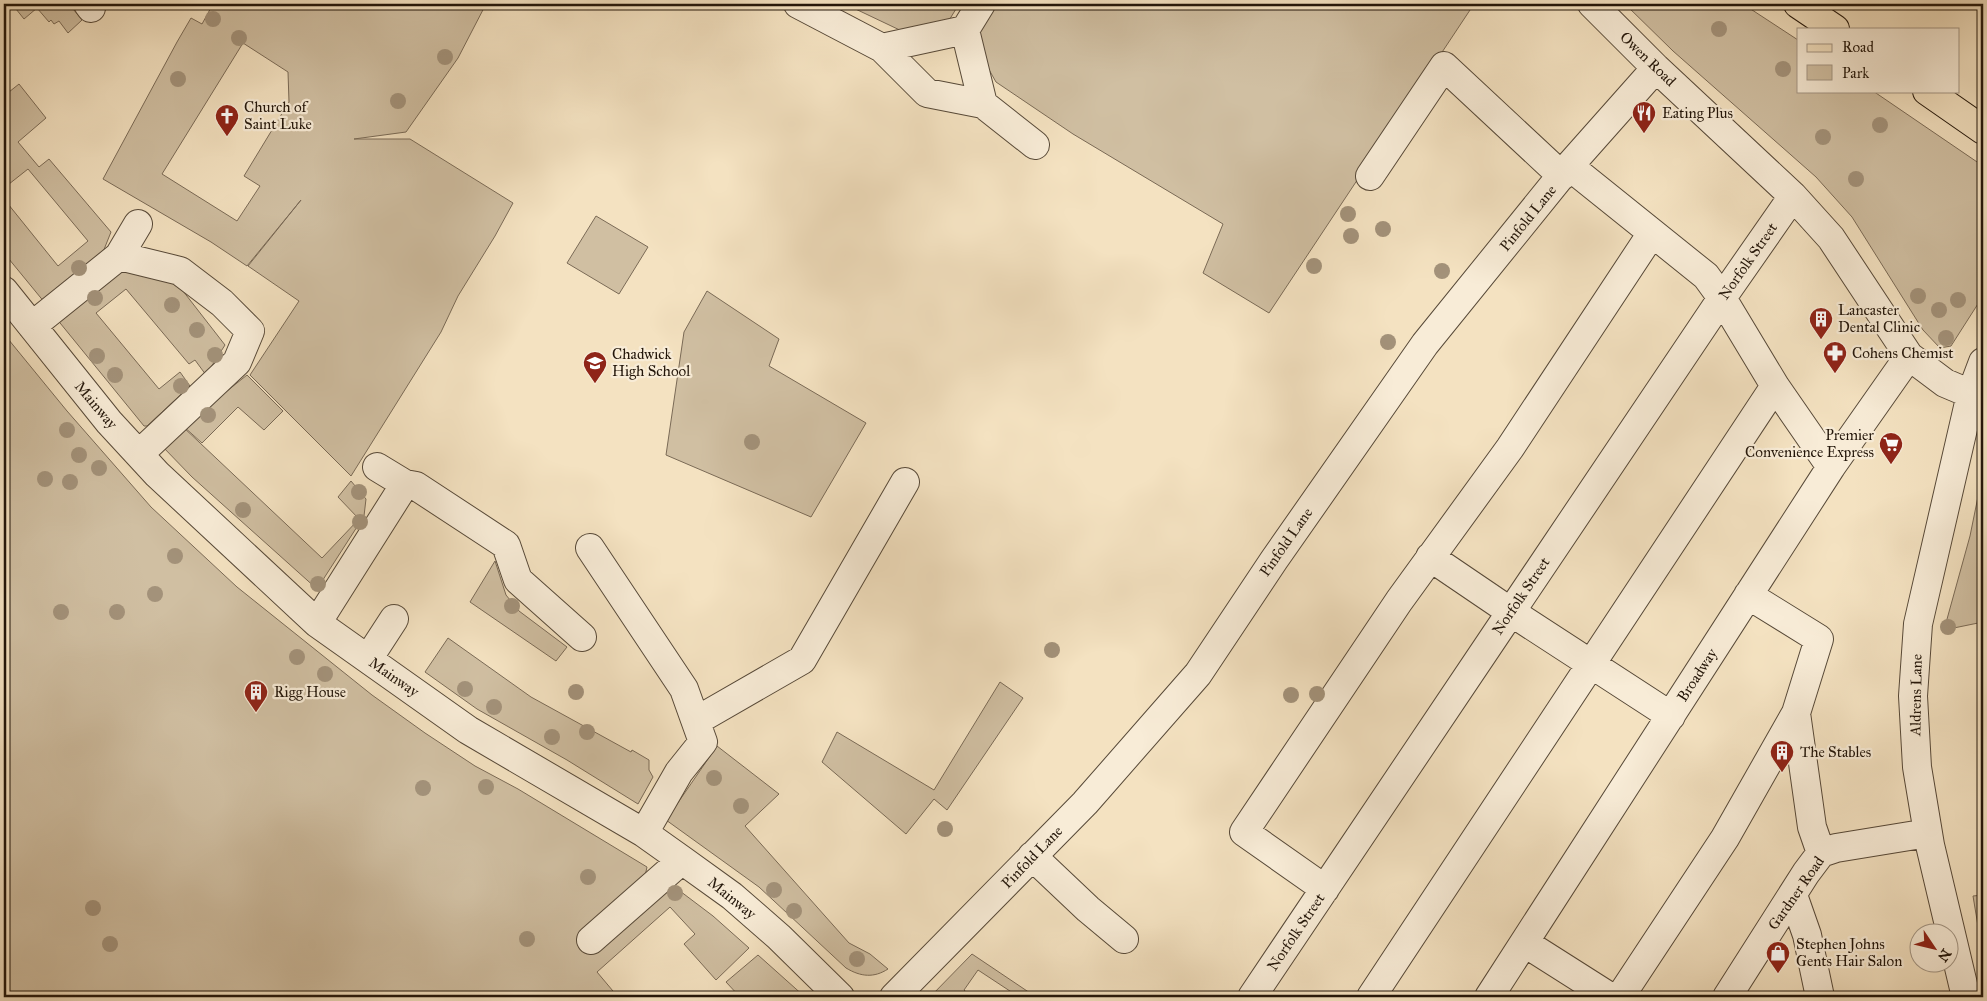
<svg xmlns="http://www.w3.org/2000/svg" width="1987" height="1001" font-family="'IM FELL Great Primer',serif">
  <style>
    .green { fill: #d0bfa2; stroke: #7a6a56; fill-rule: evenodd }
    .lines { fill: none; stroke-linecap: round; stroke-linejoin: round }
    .minor-casing { stroke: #574938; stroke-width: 30 }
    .major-casing { stroke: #23160a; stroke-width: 30 }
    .minor { stroke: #f8ecd7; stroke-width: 28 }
    .major { stroke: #f4e2c1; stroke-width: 28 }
    .tree { fill: #a3927a }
    .labels { text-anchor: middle; stroke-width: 4.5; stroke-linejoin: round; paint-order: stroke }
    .street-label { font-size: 15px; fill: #23160a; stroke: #f8ecd7 }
    .poi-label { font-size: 15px; fill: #23160a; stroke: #f8ecd7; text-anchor: start }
  </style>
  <rect width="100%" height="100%" fill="#f4e2c1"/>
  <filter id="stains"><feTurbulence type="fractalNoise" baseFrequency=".004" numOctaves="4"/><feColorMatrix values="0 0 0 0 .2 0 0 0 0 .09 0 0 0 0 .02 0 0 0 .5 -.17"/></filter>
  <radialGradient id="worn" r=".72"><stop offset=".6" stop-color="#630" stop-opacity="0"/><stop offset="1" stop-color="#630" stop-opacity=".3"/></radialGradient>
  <!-- green -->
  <path class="green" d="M12 4H69L82 20 68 33 59 21 54 24 51 20 49 22 37 8 24 19Z
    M213 4H486L458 58 406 132 354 139H410L513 203 495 236 458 296 441 332 351 476 250 375 299 301 248 266 301 200 247 266 211 242 103 179 177 42 191 18 202 24ZM243 43 288 72 289 102 244 176 260 186 237 221 162 174Z
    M845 4H959L948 22 906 33Z
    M993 4H1474L1269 313 1203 273 1223 224 1073 134 996 82 979 52 977 40 982 22Z
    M1625 4H1743L1798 40V91H1873L1983 166V296L1951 346 1940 348 1923 330 1852 217 1816 177 1673 51Z
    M19 84 46 118 18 142 39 167 49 159 111 232 101 257 45 303 4 253V199L58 266 88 241 28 169 4 188V96Z
    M596 216 648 247 619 294 567 263Z
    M120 270 159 274 183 291 225 345 206 375 195 360 189 364 126 289 96 313 159 389 180 372 190 386 147 426H144L56 318Z
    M707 291 779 339 769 366 866 423 811 517 666 455 684 332Z
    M4 334 67 411 151 507 237 587 372 695 425 733 475 766 518 789 647 867 645 876 668 882 713 916 749 948 716 980 684 944 695 934 670 907 597 972 618 997H4Z
    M247 375 283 411 264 430 238 407 202 443 183 426Z
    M182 426 322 558 359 519 338 497 351 481 366 499 364 516 317 589 192 477 162 446Z
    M1983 472V622L1944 630 1970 536Z
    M495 561 506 595 519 611 567 647 556 661 470 602Z
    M448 638 531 697 631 752 632 750 649 760V770L653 777 638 804 567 760 477 709 425 672Z
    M1000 682 1023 698 947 810 934 799 906 834 822 762 837 732 934 790Z
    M717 746 779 794 745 826 849 943 870 954 888 969C874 978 861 977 846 968L759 887 666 820Z
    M1983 895V938H1980L1973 896Z
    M972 954 1036 997H1019L978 970 964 990 972 997H930Z
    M758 955 805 997H740L726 982Z"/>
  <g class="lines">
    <!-- minor casing -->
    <g class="minor-casing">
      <path id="minor" d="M88 4 91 8
        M798 4 882 48 927 93 983 104 1035 145
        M1592 4 1656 68 1793 196 1831 238 1909 356 1945 383 1971 394
        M965 30 983 104
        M882 48 965 30 981 4
        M1569 166 1706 276 1722 298 1775 386 1831 467
        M1370 176 1444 66 1562 176
        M119 256 138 224
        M4 291 109 422 157 474 317 623 468 730 644 833 682 860 732 896 779 937 840 997
        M32 326 119 256 180 271 222 303 250 331 237 362 139 454
        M377 467 405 484
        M590 548 684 689 703 742 679 772 644 833
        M1430 557 1511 612 1671 716
        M317 623 405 484 416 486 506 545 518 580 582 637
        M368 659 394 619
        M1796 713 1812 827 1821 853
        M696 721 802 660 905 482
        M1032 856 1088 909 1124 939
        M1325 889 1244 832 1399 601 1510 448 1652 233
        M1793 895 1807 935 1820 997
        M591 940 682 860
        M1525 943 1610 997
        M894 997 1085 803 1198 674 1274 560 1425 344 1569 166 1656 68
        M1252 997 1722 298 1793 196
        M1371 997 1775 386
        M1489 997 1831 467 1909 356
        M1620 997 1725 838 1796 713 1819 639 1748 595
        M1727 997 1806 873 1821 853 1836 848 1928 833
        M1966 997 1930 845 1917 767 1913 696 1918 624 1971 394 1983 362"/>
    </g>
    <!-- major casing -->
    <g class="major-casing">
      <path id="major" d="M1798 4 1835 29
        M1927 91 1983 130"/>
    </g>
    <!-- minor -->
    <use href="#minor" class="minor"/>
    <!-- major -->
    <use href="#major" class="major"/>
  </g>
  <!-- trees -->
  <g class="tree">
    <circle cx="213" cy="19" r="8"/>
    <circle cx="1719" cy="29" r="8"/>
    <circle cx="239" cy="38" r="8"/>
    <circle cx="445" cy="57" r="8"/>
    <circle cx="1783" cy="69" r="8"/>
    <circle cx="178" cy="79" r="8"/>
    <circle cx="398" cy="101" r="8"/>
    <circle cx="1880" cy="125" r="8"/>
    <circle cx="1823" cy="137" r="8"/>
    <circle cx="1856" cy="179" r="8"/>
    <circle cx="1348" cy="214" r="8"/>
    <circle cx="1383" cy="229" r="8"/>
    <circle cx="1351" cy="236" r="8"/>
    <circle cx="1314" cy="266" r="8"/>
    <circle cx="79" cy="268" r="8"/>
    <circle cx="1442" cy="271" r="8"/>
    <circle cx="1918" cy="296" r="8"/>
    <circle cx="95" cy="298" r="8"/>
    <circle cx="1958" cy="300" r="8"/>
    <circle cx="172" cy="305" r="8"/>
    <circle cx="1939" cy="310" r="8"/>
    <circle cx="197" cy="330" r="8"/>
    <circle cx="1946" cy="338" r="8"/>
    <circle cx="1388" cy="342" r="8"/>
    <circle cx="215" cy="355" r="8"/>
    <circle cx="97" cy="356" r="8"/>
    <circle cx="115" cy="375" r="8"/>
    <circle cx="181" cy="386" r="8"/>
    <circle cx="208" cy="415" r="8"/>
    <circle cx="67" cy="430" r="8"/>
    <circle cx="752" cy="442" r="8"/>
    <circle cx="79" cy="455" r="8"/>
    <circle cx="99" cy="468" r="8"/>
    <circle cx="45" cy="479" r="8"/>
    <circle cx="70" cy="482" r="8"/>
    <circle cx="359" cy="492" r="8"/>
    <circle cx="243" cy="510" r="8"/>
    <circle cx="360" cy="522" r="8"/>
    <circle cx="175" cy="556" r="8"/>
    <circle cx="318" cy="584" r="8"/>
    <circle cx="155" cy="594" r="8"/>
    <circle cx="512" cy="606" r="8"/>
    <circle cx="61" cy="612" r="8"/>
    <circle cx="117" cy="612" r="8"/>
    <circle cx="1948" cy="627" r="8"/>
    <circle cx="1052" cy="650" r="8"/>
    <circle cx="297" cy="657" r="8"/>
    <circle cx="325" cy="674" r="8"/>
    <circle cx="465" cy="689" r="8"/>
    <circle cx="576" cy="692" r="8"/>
    <circle cx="1317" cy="694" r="8"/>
    <circle cx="1291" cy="695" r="8"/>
    <circle cx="494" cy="707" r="8"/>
    <circle cx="587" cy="732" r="8"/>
    <circle cx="552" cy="737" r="8"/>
    <circle cx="714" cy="778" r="8"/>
    <circle cx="486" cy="787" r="8"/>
    <circle cx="423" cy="788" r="8"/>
    <circle cx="741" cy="806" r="8"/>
    <circle cx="945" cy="829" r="8"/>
    <circle cx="588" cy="877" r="8"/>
    <circle cx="774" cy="890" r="8"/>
    <circle cx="675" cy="893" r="8"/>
    <circle cx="93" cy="908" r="8"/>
    <circle cx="794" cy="911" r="8"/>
    <circle cx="527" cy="939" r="8"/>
    <circle cx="110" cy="944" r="8"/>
    <circle cx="857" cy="959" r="8"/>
  </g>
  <!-- icons -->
  <defs>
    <g id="restaurant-pin" transform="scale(1.25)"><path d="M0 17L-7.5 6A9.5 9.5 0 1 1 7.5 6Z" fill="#8f2418" stroke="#f8ecd7"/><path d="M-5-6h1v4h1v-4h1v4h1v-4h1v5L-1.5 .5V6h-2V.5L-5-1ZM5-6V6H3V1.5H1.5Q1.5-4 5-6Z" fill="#fff"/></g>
    <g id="church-pin" transform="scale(1.25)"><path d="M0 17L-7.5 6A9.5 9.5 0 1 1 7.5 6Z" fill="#8f2418" stroke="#f8ecd7"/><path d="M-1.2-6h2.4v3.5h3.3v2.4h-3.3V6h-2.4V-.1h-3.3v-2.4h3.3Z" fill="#fff"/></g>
    <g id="building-pin" transform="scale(1.25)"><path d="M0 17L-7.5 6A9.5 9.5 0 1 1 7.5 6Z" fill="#8f2418" stroke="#f8ecd7"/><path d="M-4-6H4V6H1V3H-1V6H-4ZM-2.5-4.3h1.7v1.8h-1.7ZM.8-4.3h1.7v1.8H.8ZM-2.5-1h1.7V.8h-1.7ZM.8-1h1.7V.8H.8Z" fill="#fff"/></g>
    <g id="pharmacy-pin" transform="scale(1.25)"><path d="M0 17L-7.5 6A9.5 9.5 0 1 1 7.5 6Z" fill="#8f2418" stroke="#f8ecd7"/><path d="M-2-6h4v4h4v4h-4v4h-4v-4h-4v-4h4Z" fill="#fff"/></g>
    <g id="school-pin" transform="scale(1.25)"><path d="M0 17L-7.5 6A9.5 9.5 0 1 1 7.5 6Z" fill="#8f2418" stroke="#f8ecd7"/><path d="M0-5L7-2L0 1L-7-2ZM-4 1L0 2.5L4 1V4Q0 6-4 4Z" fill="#fff"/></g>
    <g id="supermarket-pin" transform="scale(1.25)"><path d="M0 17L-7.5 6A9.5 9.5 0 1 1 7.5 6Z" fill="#8f2418" stroke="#f8ecd7"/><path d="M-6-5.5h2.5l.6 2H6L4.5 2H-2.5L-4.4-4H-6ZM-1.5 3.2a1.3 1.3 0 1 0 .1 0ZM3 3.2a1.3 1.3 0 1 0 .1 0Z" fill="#fff"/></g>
    <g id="shop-pin" transform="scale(1.25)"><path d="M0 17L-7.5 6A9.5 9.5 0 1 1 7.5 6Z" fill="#8f2418" stroke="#f8ecd7"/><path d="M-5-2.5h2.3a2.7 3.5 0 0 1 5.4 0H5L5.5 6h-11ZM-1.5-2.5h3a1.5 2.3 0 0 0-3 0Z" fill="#fff"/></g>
  </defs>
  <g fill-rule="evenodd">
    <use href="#restaurant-pin" x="1644" y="113"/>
    <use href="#church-pin" x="227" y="116"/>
    <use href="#building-pin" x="1821" y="319"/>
    <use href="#pharmacy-pin" x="1835" y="353"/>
    <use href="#school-pin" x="595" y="363"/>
    <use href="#supermarket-pin" x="1891" y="444"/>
    <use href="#building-pin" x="256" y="692"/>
    <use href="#building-pin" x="1782" y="752"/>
    <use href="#shop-pin" x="1778" y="953"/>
  </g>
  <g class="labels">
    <!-- street labels -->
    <g class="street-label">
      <text transform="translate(1648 59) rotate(44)" y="5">Owen Road</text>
      <text transform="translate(1528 218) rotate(-51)" y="5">Pinfold Lane</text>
      <text transform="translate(1748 261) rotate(-55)" y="5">Norfolk Street</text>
      <text transform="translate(96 405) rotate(50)" y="5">Mainway</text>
      <text transform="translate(1286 542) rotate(-55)" y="5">Pinfold Lane</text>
      <text transform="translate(1521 596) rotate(-56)" y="5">Norfolk Street</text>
      <text transform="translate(1697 675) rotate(-57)" y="5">Broadway</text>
      <text transform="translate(394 677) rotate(35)" y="5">Mainway</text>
      <text transform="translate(1916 695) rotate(-89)" y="5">Aldrens Lane</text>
      <text transform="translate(1032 857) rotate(-46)" y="5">Pinfold Lane</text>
      <text transform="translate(1796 893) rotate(-55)" y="5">Gardner Road</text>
      <text transform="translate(732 898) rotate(39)" y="5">Mainway</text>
      <text transform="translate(1296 932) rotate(-56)" y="5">Norfolk Street</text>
    </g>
    <!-- poi labels -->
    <g class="poi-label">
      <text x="244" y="112">Church of<tspan x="244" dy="17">Saint Luke</tspan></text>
      <text x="1662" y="118">Eating Plus</text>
      <text x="1838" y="315">Lancaster<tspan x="1838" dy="17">Dental Clinic</tspan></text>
      <text x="1852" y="358">Cohens Chemist</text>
      <text x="612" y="359">Chadwick<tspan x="612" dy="17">High School</tspan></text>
      <text x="1874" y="440" text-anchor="end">Premier<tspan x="1874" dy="17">Convenience Express</tspan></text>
      <text x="274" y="697">Rigg House</text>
      <text x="1800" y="757">The Stables</text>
      <text x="1796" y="949">Stephen Johns<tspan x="1796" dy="17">Gents Hair Salon</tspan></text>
    </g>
  </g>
  <!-- margin -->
  <rect width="1987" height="1001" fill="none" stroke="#f4e2c1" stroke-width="20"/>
  <rect x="5" y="5" width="1977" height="991" fill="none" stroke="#23160a" stroke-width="2.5"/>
  <rect x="10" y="10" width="1967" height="981" fill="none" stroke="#23160a"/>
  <!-- legend -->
  <rect x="1797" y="28" width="162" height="65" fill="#f8ecd7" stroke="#a39685"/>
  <rect x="1807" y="44" width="25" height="8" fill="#f4e2c1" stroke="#a39685"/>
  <text x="1842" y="52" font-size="15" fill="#23160a">Road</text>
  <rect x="1807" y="65" width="25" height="15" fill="#d0bfa2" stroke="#a39685"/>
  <text x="1842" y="78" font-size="15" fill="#23160a">Park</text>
  <!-- north arrow -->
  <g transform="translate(1934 948) rotate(125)"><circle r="24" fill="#f8ecd7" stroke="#a39685"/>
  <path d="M0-4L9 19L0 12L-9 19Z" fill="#8f2418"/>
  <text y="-8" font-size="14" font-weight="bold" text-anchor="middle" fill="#23160a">N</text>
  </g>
  <rect width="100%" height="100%" filter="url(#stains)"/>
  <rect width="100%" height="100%" fill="url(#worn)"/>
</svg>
